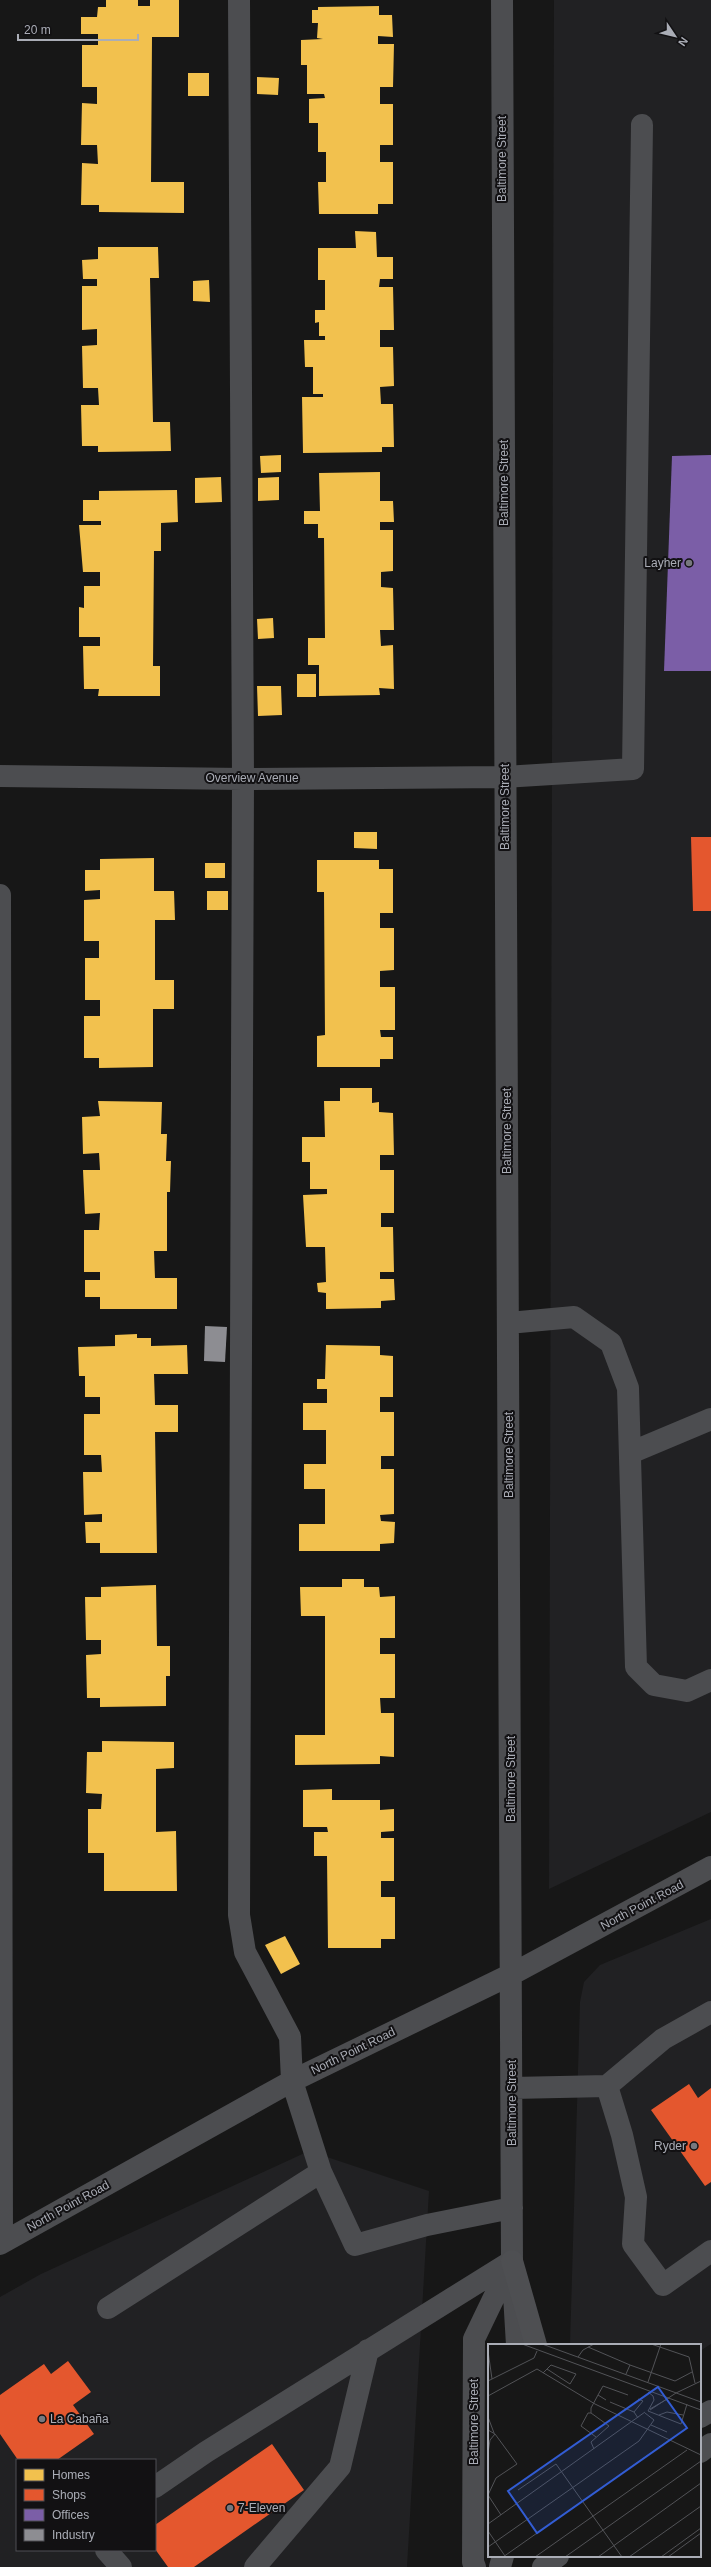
<svg xmlns="http://www.w3.org/2000/svg" width="711" height="2567" font-family="Helvetica,sans-serif">
  <style>
    .built { fill: #212123; fill-rule: evenodd }
    .homes { fill: #f2c14e }
    .shops { fill: #e4572e }
    .offices { fill: #7b5ea7 }
    .industry { fill: #8d8d92 }
    .lines { fill: none; stroke-linecap: round; stroke-linejoin: round }
    .minor { stroke: #4c4d50; stroke-width: 22 }
    .major { stroke: #4e4f52; stroke-width: 22 }
    .poi-dot { fill: #77787e; stroke: #121113; stroke-width: 1.5 }
    .labels { text-anchor: middle; stroke-width: 4; stroke-linejoin: round; paint-order: stroke }
    .street-label { font-size: 12px; fill: #aaadb6; stroke: #121113 }
    .poi-label { font-size: 12px; fill: #aaadb6; stroke: #121113; text-anchor: end }
    .inset-road { fill: none; stroke: #525357; stroke-width: 1 }
    .view { fill: #325cd3; fill-opacity: 0.15; stroke: #325cd3; stroke-width: 2 }
    .inset-edge { fill: none; stroke: #aaadb6; stroke-width: 2 }
  </style>
  <rect width="100%" height="100%" fill="#171717"/>
  <!-- built -->
  <path class="built" d="M554 0H711V1812L549 1889Z
    M711 1919V2344L700 2351V2345H570L580 2002 584 1982 600 1965Z
    M309 2151 429 2191 407 2567H0V2297L41 2274ZM17 2460H155V2550H17Z"/>
  <!-- homes -->
  <path class="homes" d="M106 0H138V6H150V0H179V37H152L151 182H184V213L99 212V205H81L82 163 98 164 97 145H81L82 103 97 104V87H82V45H98V34H81V17H97L98 7H106Z
    M379 6V15H392L393 37 378 36V44H394L393 87H380V104H393V145H380V162H393V204H378V214H319L318 182H326V152H318V123H309V99L325 98 324 94H307V65H301V40L323 39 317 38 318 23H312V10H318V7Z
    M188 73H209V96H188Z
    M257 77 279 78 278 95 257 94Z
    M355 231 376 232 377 257H393V279H380L379 287H393L394 330H380V347H393L394 386 380 387 381 404H393L394 447H382V452L303 453 302 397H323V394H313V367H305L304 340H325V336H319V322L315 323V310H325V280H318V248H356Z
    M98 247H158L159 278H150L153 422H170L171 451 98 452V446H82L81 405H99L98 388H83L82 346 97 345V329L82 330V286H97V279H83L82 260 98 259Z
    M209 280 210 302 193 301V281Z
    M281 455V472L261 473 260 456Z
    M380 472V501H393L394 522H380V530H393V571L381 572V587L393 588 394 630H380L381 646 393 645 394 689 379 688 380 695 319 696V665H308V638H325L324 538H318V524H304V511H320L319 473Z
    M221 477 222 502 195 503V478Z
    M279 477V500L258 501V478Z
    M177 490 178 522 161 523V551H154L153 666H160V696H98L99 689H84L83 646H100V637H79V607L84 608V586H100V572H83L79 525H101V521H83V500H99V491Z
    M273 618 274 638 258 639 257 619Z
    M297 674H316V697H297Z
    M257 686H281L282 715 258 716Z
    M354 832H377V849L354 848Z
    M154 858V891H174L175 920H155V980H174V1009H153V1067L99 1068V1058H84V1016H100V1000H85V958H99V941H84V900L100 899V890L85 891V870H100V859Z
    M317 860H379V869H393V913H380V928H394V970L380 971V987H395V1030H380L381 1037H393V1059H380V1067H317V1036L325 1035 324 892H317Z
    M205 863H225V878H205Z
    M207 891H228V910H207Z
    M340 1088H372V1103L379 1102V1112L393 1113 394 1155H380V1170H394V1213H381V1227H393L394 1272H380V1279H394L395 1300 381 1301V1308L326 1309V1293L318 1292 317 1283 326 1282 325 1247H306L303 1195 327 1194V1189H310V1162H302V1137H325L324 1101H340Z
    M98 1101 162 1102 161 1134H167L166 1161H171L170 1192H167V1251H154L155 1278H177V1309H100V1297H85V1280H100V1272H84V1230H99L100 1213 85 1214 83 1170H100L99 1153 83 1154 82 1117 100 1116Z
    M137 1334V1338H151V1346L187 1345 188 1374H154L155 1405H178V1432H155L157 1553H100V1543H86L85 1522H102V1514L84 1515 83 1472H102L101 1455H84V1414H100V1397H85V1376H79L78 1347 115 1346V1335Z
    M326 1345 380 1346V1355L393 1356V1397H380V1412H394V1456H381V1469H394V1514L380 1515 381 1521 395 1522 394 1543 380 1544V1551H299V1524H325V1489H304V1464H326V1430H303V1403H327V1389H317V1379H325Z
    M342 1579H364V1587H379L380 1597 395 1596V1638H380V1654H395V1698H380L381 1713H394V1757L380 1756V1764L295 1765V1735H325V1616H301L300 1587H342Z
    M156 1585 157 1646H170V1676H166V1706L100 1707V1698H87L86 1655 101 1654V1640H86L85 1597H101V1587Z
    M102 1741 174 1742V1768L156 1769V1832L176 1831 177 1891H104V1853H88V1809H101L102 1794 86 1793 87 1752H102Z
    M332 1789V1800H380V1810L394 1809V1831L381 1832V1838H394V1881H381V1897H395V1939H381V1948H328L327 1856H314V1832H328L327 1827H303V1790Z
    M285 1936 300 1964 281 1974 265 1945Z"/>
  <!-- shops -->
  <path class="shops" d="M691 837H711V911H693Z
    M689 2084 698 2098 711 2088V2182L705 2186 651 2110Z
    M68 2361 91 2392 73 2405 94 2434 57 2460H18L0 2434V2395L44 2364 51 2374Z
    M272 2444 304 2490 194 2567H168L155 2549V2525Z"/>
  <!-- offices -->
  <path class="offices" d="M711 455V671H664L672 456Z"/>
  <!-- industry -->
  <path class="industry" d="M205 1326 227 1327 225 1362 204 1361Z"/>
  <g class="lines">
    <!-- minor -->
    <path class="minor" d="M239 0 243 779 239 1915 245 1952 290 2037 292 2081 321 2172 355 2245 427 2225 512 2208
      M502 0 512 2261 517 2345
      M0 776 243 779 505 777 633 769 642 125
      M0 895 2 2242
      M508 1323 574 1317 611 1343 628 1388 636 1667 654 1685 687 1691 711 1680
      M630 1453 711 1419
      M607 2086 622 2135 636 2197 633 2244 663 2285 711 2251
      M512 2088 607 2086 663 2039 711 2012
      M0 2244 292 2081 512 1974 711 1867
      M108 2308 321 2172
      M155 2487 206 2452 512 2261
      M106 2550 121 2567
      M255 2567 340 2467 368 2350
      M475 2567 473 2562 474 2339 511 2262
      M500 2567 503 2556"/>
    <!-- major -->
    <path class="major" d="M512 2261 536 2345
      M700 2417 711 2411
      M700 2452 711 2444
      M543 2567 558 2556"/>
  </g>
  <!-- markers -->
  <g class="poi-dot">
    <circle cx="689" cy="563" r="4"/>
    <circle cx="694" cy="2146" r="4"/>
    <circle cx="42" cy="2419" r="4"/>
    <circle cx="230" cy="2508" r="4"/>
  </g>
  <g class="labels">
    <!-- street labels -->
    <g class="street-label">
      <text transform="translate(502 159) rotate(-90)" y="4">Baltimore Street</text>
      <text transform="translate(504 483) rotate(-90)" y="4">Baltimore Street</text>
      <text x="252" y="782">Overview Avenue</text>
      <text transform="translate(505 807) rotate(-90)" y="4">Baltimore Street</text>
      <text transform="translate(507 1131) rotate(-90)" y="4">Baltimore Street</text>
      <text transform="translate(509 1455) rotate(-90)" y="4">Baltimore Street</text>
      <text transform="translate(511 1779) rotate(-90)" y="4">Baltimore Street</text>
      <text transform="translate(642 1905) rotate(-28)" y="4">North Point Road</text>
      <text transform="translate(353 2051) rotate(-26)" y="4">North Point Road</text>
      <text transform="translate(512 2103) rotate(-90)" y="4">Baltimore Street</text>
      <text transform="translate(68 2206) rotate(-29)" y="4">North Point Road</text>
      <text transform="translate(474 2422) rotate(-90)" y="4">Baltimore Street</text>
    </g>
    <!-- poi labels -->
    <g class="poi-label">
      <text x="681" y="567">Layher</text>
      <text x="686" y="2150">Ryder</text>
      <text x="50" y="2423" text-anchor="start">La Cabaña</text>
      <text x="238" y="2512" text-anchor="start">7-Eleven</text>
    </g>
  </g>
  <!-- overview -->
  <g transform="translate(488 2344)">
    <rect width="213" height="213" fill="#171717"/>
    <path class="inset-road" d="M34 0 213 66M54 0 213 58M163 0 201 13 207 39M100 3 142 21 138 30M0 7 4 35M90 13 95 6 106 0M142 21 187 37 204 28M55 29 63 21 88 30 82 40 59 25M0 37 46 14 49 7M160 38 173 0M160 48 165 52 166 56 160 67M110 51 115 42 140 51M0 52 49 25 107 60 213 111M122 58 146 68 150 74M162 65 181 54M162 66 188 49 213 37M160 67 193 80 199 60M146 68 155 57 150 55M103 69H100L93 82 108 93M171 71 179 68 195 71M0 73 6 89M163 81 179 88M0 86 7 90 29 120 8 134 0 151 13 171M106 105 103 98 121 82 103 69V64L110 51 118 56M0 109 2 96 7 90M30 146 68 120 134 213M0 180 157 68M0 187 17 212M0 203 151 97 166 76 157 69M15 213 180 97M47 213 199 106M77 213 213 117M110 213 213 139M141 213 213 162M173 213 213 184M180 213 213 189"/>
    <path class="view" d="M170 43 199 84 49 189 20 147Z"/>
    <rect width="213" height="213" class="inset-edge"/>
  </g>
  <!-- legend -->
  <rect x="16" y="2459" width="140" height="92" fill="#121113" stroke="#4f4f54"/>
  <rect x="24" y="2469" width="20" height="12" fill="#f2c14e" stroke="#4f4f54"/>
  <text x="52" y="2479" font-size="12" fill="#aaadb6">Homes</text>
  <rect x="24" y="2489" width="20" height="12" fill="#e4572e" stroke="#4f4f54"/>
  <text x="52" y="2499" font-size="12" fill="#aaadb6">Shops</text>
  <rect x="24" y="2509" width="20" height="12" fill="#7b5ea7" stroke="#4f4f54"/>
  <text x="52" y="2519" font-size="12" fill="#aaadb6">Offices</text>
  <rect x="24" y="2529" width="20" height="12" fill="#8d8d92" stroke="#4f4f54"/>
  <text x="52" y="2539" font-size="12" fill="#aaadb6">Industry</text>
  <!-- north arrow -->
  <g transform="translate(675 36) rotate(125)" stroke="#121113" stroke-width="3" paint-order="stroke">
  <path d="M0-3L7 15L0 10L-7 15Z" fill="#aaadb6"/>
  <text y="-6" font-size="11" font-weight="bold" text-anchor="middle" fill="#aaadb6">N</text>
  </g>
  <!-- scale -->
  <path d="M18 34v6h120v-6" fill="none" stroke="#aaadb6" stroke-width="2"/>
  <text x="24" y="34" font-size="12" fill="#aaadb6" stroke="#121113" stroke-width="3" paint-order="stroke">20 m</text>
</svg>
